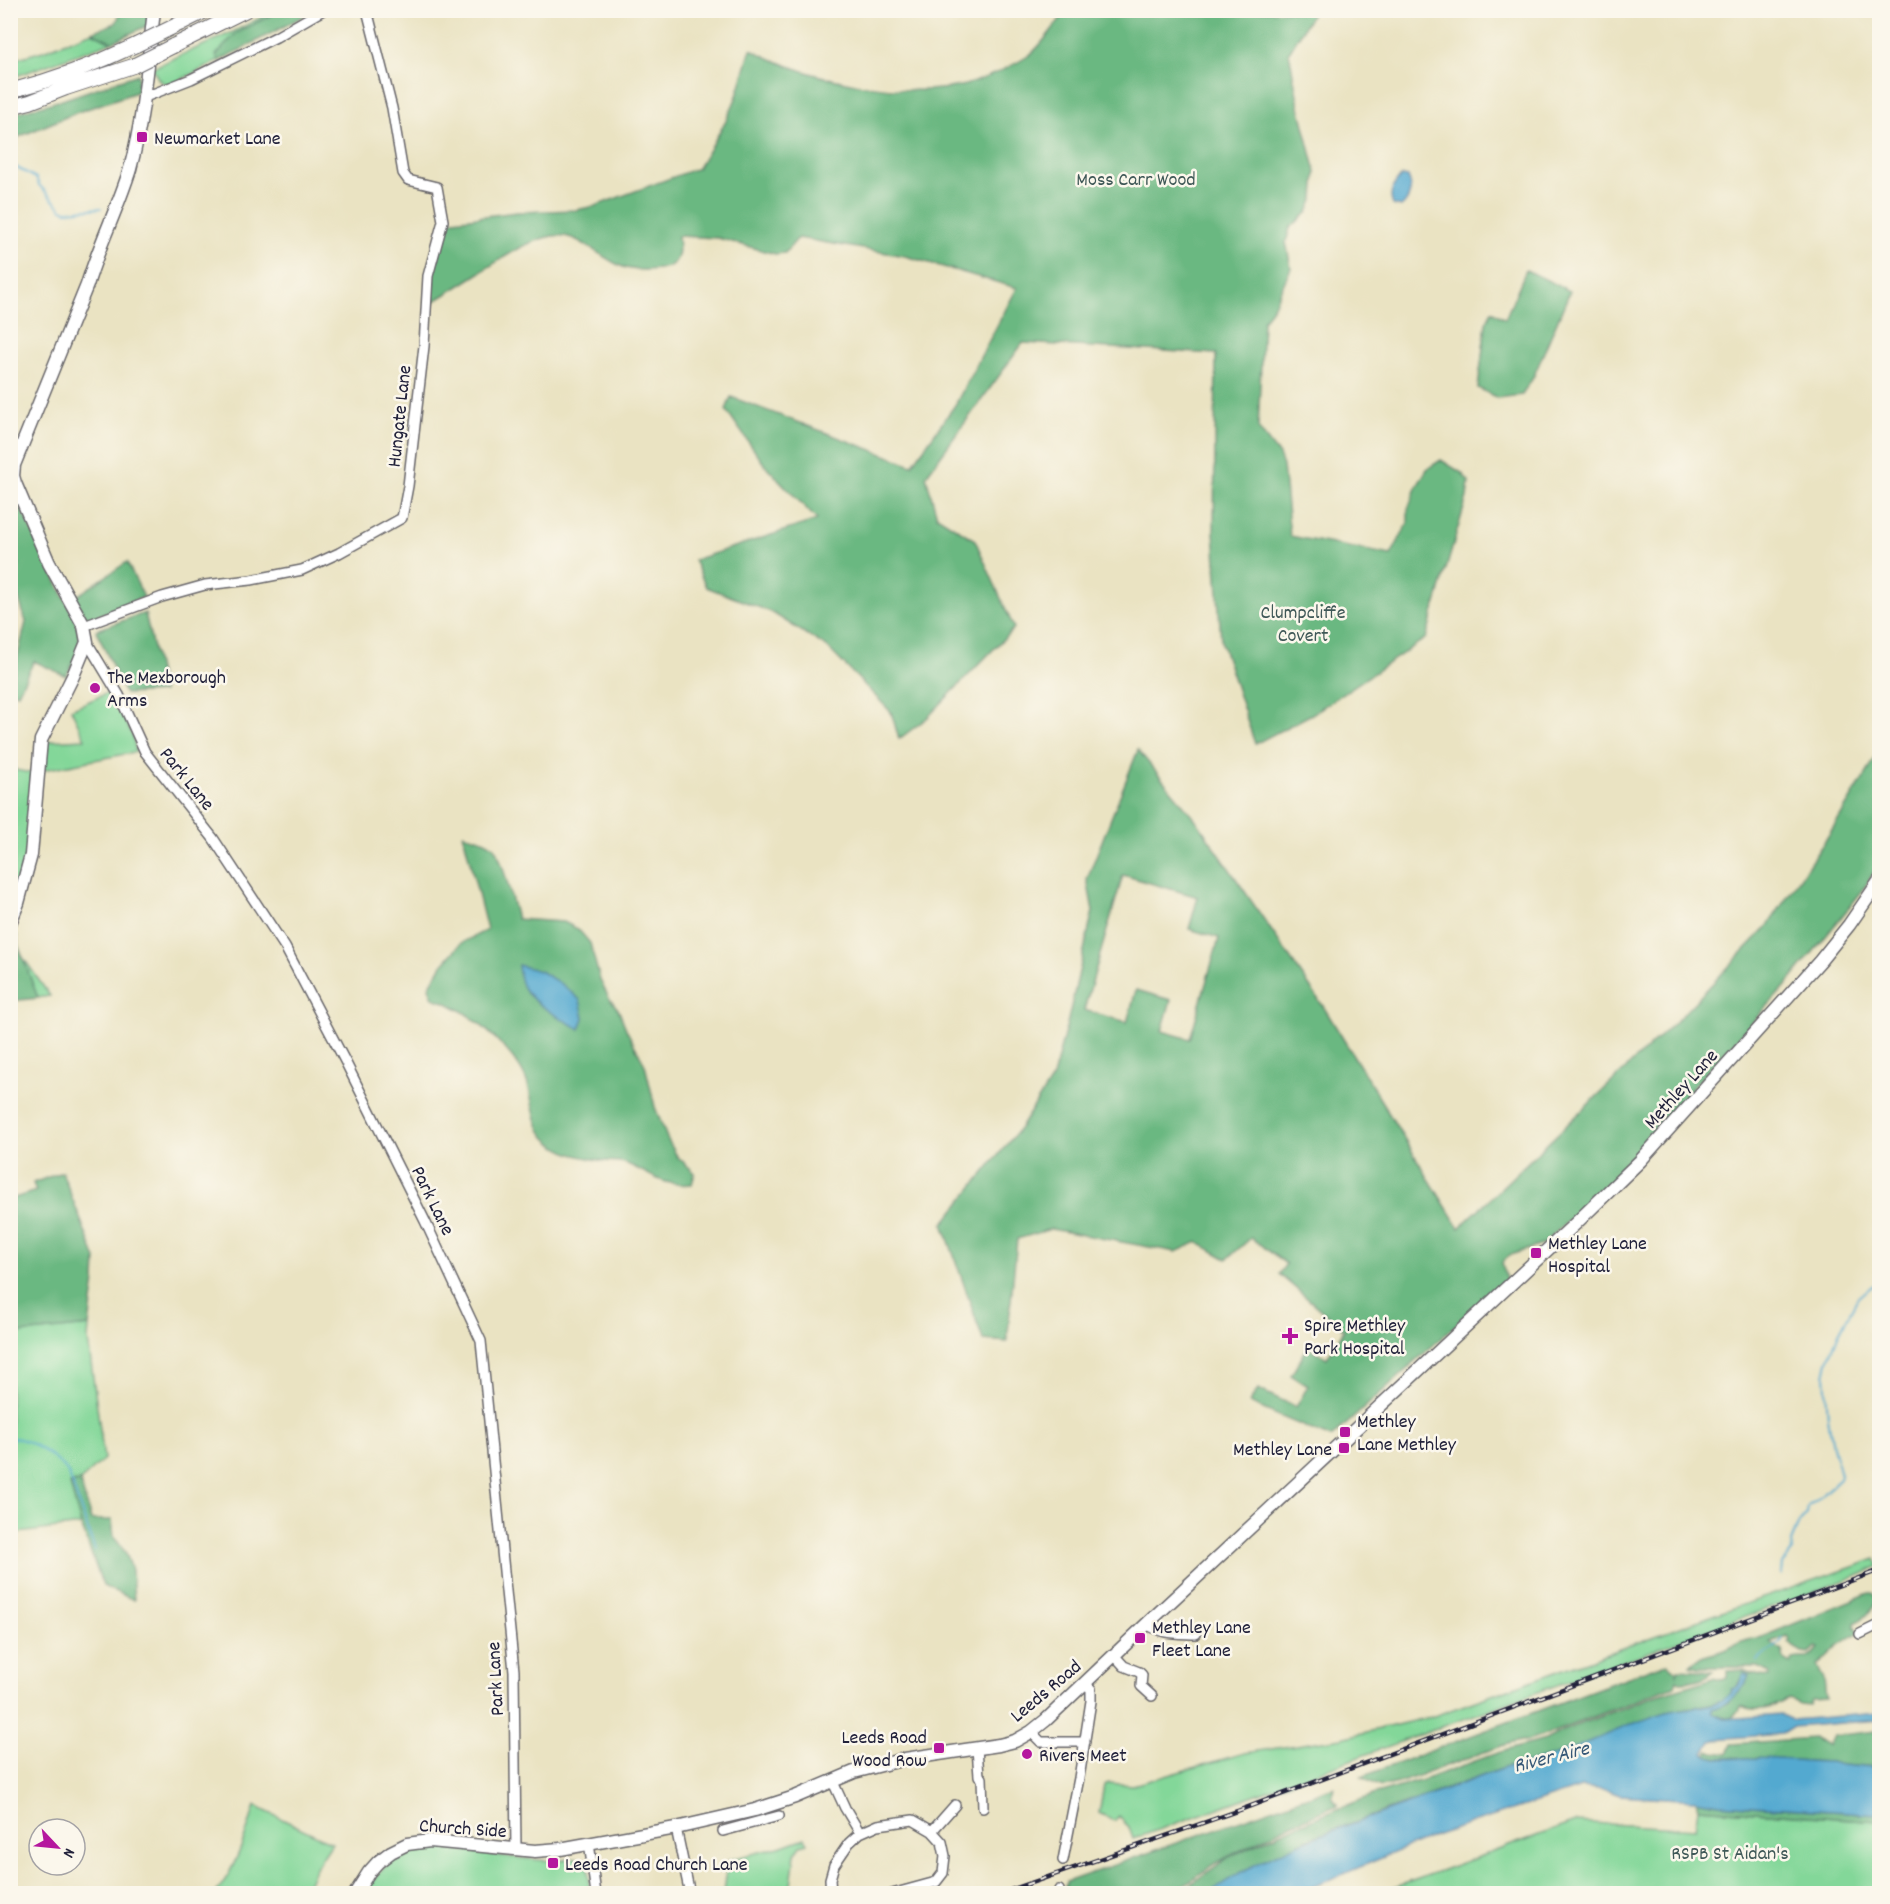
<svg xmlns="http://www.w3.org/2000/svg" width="1890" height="1904" font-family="Dekko,sans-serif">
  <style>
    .green { fill: #83d799; stroke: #527c6a; stroke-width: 1.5 }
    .forest { fill: #6ab881; stroke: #466d5e; stroke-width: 1.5; fill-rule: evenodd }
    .water { fill: #53a9d0; stroke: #3a6686; stroke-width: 1.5 }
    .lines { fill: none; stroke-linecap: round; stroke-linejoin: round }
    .stream { stroke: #53a9d0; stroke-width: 2 }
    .minor-casing { stroke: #68666a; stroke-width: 12 }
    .major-casing { stroke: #68666a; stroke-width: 15 }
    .highway-casing { stroke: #68666a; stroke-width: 16 }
    .minor { stroke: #fff; stroke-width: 9 }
    .major { stroke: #fff; stroke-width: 12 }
    .highway { stroke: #fff; stroke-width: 14 }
    .rail-casing { stroke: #22223b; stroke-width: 4.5 }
    .rail { stroke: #fbf7ec; stroke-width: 2; stroke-dasharray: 7; stroke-linecap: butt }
    .highway-bridge-casing { stroke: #68666a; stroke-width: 16; stroke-linecap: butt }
    .highway-bridge { stroke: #fff; stroke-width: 14 }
    .poi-dot { fill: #b5179e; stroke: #fbf7ec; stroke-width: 2 }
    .labels { text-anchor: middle; stroke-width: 5; stroke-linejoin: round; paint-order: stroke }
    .poi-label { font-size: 20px; fill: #22223b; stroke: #fbf7ec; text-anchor: start }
    .park-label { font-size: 20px; fill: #3f5857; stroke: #fbf7ec }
    .street-label { font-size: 20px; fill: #22223b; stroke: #fbf7ec }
    .water-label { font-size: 21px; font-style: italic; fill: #365877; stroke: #fbf7ec }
  </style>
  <rect width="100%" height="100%" fill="#fbf7ec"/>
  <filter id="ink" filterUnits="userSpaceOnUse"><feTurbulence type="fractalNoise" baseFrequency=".0167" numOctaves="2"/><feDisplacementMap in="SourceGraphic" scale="12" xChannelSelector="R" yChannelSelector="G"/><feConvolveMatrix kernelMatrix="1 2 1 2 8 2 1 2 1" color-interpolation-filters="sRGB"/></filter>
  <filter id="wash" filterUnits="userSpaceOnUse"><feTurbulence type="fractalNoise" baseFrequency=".008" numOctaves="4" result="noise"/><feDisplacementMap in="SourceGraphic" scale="24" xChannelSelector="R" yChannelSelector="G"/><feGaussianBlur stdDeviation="1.35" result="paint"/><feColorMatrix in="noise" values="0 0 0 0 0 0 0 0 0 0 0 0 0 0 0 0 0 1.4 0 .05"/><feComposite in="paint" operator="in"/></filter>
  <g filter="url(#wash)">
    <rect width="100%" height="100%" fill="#eae3c2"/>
    <!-- green -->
    <path class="green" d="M273 11H279L235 34 219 61 172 84 163 83 159 80 152 68 233 32Z
      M92 32 112 42 11 78V60L43 51Z
      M110 692 133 737 136 752 43 770 46 741 85 739 71 709Z
      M10 765H14L15 770 32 773 28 844 11 913Z
      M22 956 50 996 38 998Z
      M89 1326 88 1340 104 1459 80 1481 70 1484 81 1525 11 1534 10 1334Z
      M1876 1559 1879 1566 1863 1574 1133 1839 1129 1827 1119 1817 1115 1821 1099 1813 1104 1785 1109 1783 1133 1785 1245 1753 1342 1738 1434 1716 1722 1612Z
      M255 1806 332 1843 315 1869 304 1893H216C236 1868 245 1837 255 1806Z
      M1698 1808 1879 1821V1893H1379L1575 1822 1695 1829Z
      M805 1838 808 1843 801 1845 795 1854 790 1893H724L728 1860 783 1846Z
      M435 1847C475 1852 515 1859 555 1861 562 1861 581 1855 586 1862 589 1867 589 1887 590 1893L363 1894C382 1865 399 1848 435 1847Z"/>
    <!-- forest -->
    <path class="forest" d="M121 11H150L149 25 112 42 92 32 116 23Z
      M279 11H313L219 61 216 55 235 34Z
      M1066 11H1313L1308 21 1289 52 1299 106 1316 172 1314 198 1308 212 1290 228 1286 242 1291 268 1274 305 1263 321 1258 428 1279 455 1283 466 1290 536 1391 555 1408 523V509L1416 488 1427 469 1441 460 1462 473 1469 482 1467 497 1426 638 1312 714 1255 744 1221 641 1214 532 1216 354 1023 343 926 476 937 516 975 540 1014 628 927 718 899 739 891 712 827 647 771 612 706 587 694 560 817 520 764 464 726 410 731 397 912 465 955 405 1017 288 905 256 798 238 785 253 775 254 718 238 678 236C680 253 681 266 659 269 647 270 634 271 623 267 600 259 578 231 552 236 527 241 508 255 487 268 467 281 448 293 428 305L431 274 437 260 446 221 517 212 576 210 595 206 698 168 725 123 737 96 751 49C806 79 903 100 965 85 982 80 1013 66 1028 56 1040 48 1057 23 1066 11Z
      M138 74 137 92 78 112 11 140V114L62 100Z
      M1526 270 1570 291 1533 378 1522 395 1497 398 1478 388 1486 323 1492 311 1505 319Z
      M10 486 76 621C84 645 78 655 66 676L34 661 18 693 11 691V683L26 622 11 573 19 565 11 542Z
      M127 562 144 597 87 620 74 598Z
      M145 613 163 692 125 694 96 630Z
      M1879 748V864L1863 890 1785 987 1661 1122 1613 1180 1542 1245 1510 1255 1502 1263 1506 1279 1331 1438 1249 1403 1258 1389 1296 1407 1308 1386 1291 1375 1308 1347 1327 1358 1344 1330 1279 1274 1286 1264 1251 1238 1227 1259 1197 1242 1176 1252 1051 1229 1017 1239 1007 1342 983 1340 943 1224 1020 1128 1053 1077 1068 1020 1093 911 1087 879 1138 750 1196 820 1323 1006 1459 1228 1682 1015 1767 927 1825 841 1870 768ZM1123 875 1198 897 1189 929 1219 938 1190 1039 1162 1031 1171 1000 1136 990 1127 1022 1084 1010Z
      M463 834C472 837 487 839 494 847 502 856 513 905 517 919L564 922 578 929 590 943 600 980 609 998 618 1009 627 1031 645 1065 655 1107 667 1138 677 1156 695 1173 692 1184C661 1187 652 1174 627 1164 621 1161 612 1162 605 1161 584 1158 561 1154 546 1138 534 1126 532 1097 527 1082 518 1056 476 1017 451 1005 445 1002 439 1000 433 998L429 987 442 965 461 943 487 930Z
      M11 933 17 935 18 945 38 998 11 1001Z
      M62 1172 96 1259 95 1280 89 1326 11 1334V1199L36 1191 33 1183Z
      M80 1481 91 1520H112L114 1537 126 1553 132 1570 134 1600 103 1586 81 1525 70 1484Z
      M1869 1593H1873L1878 1599C1874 1611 1865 1618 1854 1623V1626L1859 1632 1838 1646 1817 1666 1824 1679 1826 1699 1811 1700 1809 1705 1800 1704 1789 1699C1771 1708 1761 1713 1741 1706 1737 1722 1725 1719 1713 1714L1712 1709 1728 1703 1746 1684 1743 1677C1739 1685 1731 1696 1722 1700 1704 1708 1683 1707 1664 1713 1611 1730 1560 1760 1504 1768L1308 1839 1249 1869 1209 1893 1177 1894 1229 1857 1298 1825 1373 1795 1423 1780 1497 1753 1545 1740 1562 1731 1655 1696 1714 1678 1722 1680 1727 1678V1671L1743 1670 1760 1676 1770 1677 1771 1673 1757 1667H1699L1691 1665C1700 1654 1713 1655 1725 1650 1736 1645 1744 1639 1757 1639ZM1788 1636 1790 1640 1788 1643 1803 1653 1809 1654 1816 1647 1819 1648C1806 1664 1808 1655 1793 1659L1791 1663 1784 1659 1782 1651 1770 1642Z
      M1668 1664 1672 1668 1676 1670 1677 1673 1678 1669 1713 1671C1706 1679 1690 1682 1680 1682L1677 1679 1675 1686 1548 1734 1528 1741H1521L1501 1746 1399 1783 1381 1787 1361 1777 1655 1667Z
      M1876 1731 1879 1732V1768L1840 1765 1830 1762 1748 1758H1720L1708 1756V1751L1728 1754 1732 1744 1813 1738 1828 1746 1833 1736Z
      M1334 1787 1332 1797 1338 1805 1292 1824 1214 1864 1172 1893H1064L1066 1882Z
      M1696 1800 1719 1804 1879 1814V1821L1698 1808Z"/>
    <!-- water -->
    <path class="water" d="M1403 176 1408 177C1413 187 1410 200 1401 207L1393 205 1392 202C1389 193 1394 181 1403 176Z
      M518 965 540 971 563 985 580 1000 584 1018 580 1029C563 1020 535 1005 524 989 519 982 519 973 518 965Z
      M1744 1673 1750 1675C1743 1691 1729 1705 1712 1709L1713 1714 1725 1719 1781 1715 1792 1720 1879 1713V1720L1793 1727 1782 1734 1715 1739 1711 1741 1704 1753C1717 1762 1735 1757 1750 1758 1777 1758 1803 1761 1830 1762L1841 1765 1873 1768 1875 1763 1879 1764V1814L1719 1804 1695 1800 1620 1795 1606 1790 1581 1787 1434 1836 1298 1893H1209C1262 1855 1319 1835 1379 1814 1421 1799 1463 1783 1504 1768 1548 1763 1598 1737 1640 1721 1650 1718 1660 1713 1671 1711 1689 1707 1719 1708 1732 1692L1731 1689H1734L1740 1684Z"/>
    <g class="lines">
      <!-- stream -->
      <path class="stream" d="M10 164 36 178 39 185 62 209 67 211 101 208
        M10 1438C28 1436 58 1460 68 1472L95 1550
        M1781 1574 1782 1564 1792 1552 1791 1542 1799 1523 1807 1514 1808 1506 1817 1500 1840 1479 1841 1475 1833 1447 1828 1418 1825 1375 1828 1361 1838 1335 1857 1299 1880 1279
        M1757 1661C1765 1652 1779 1648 1783 1638"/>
    </g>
  </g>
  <g filter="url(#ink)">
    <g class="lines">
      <!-- minor casing -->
      <g class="minor-casing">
        <path id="minor" d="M145 97 191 79 276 37 323 10
          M84 626 162 597 205 585 251 580 302 570 339 553 402 518 408 486 424 346 428 276 443 221 437 187 408 180 403 173 392 108 367 10
          M87 642 119 695 145 752 213 838 285 947 346 1063 425 1221 481 1341 514 1671 516 1850
          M1147 1624C1162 1635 1178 1633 1196 1634
          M1860 1634 1880 1624
          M1114 1655 1124 1666 1139 1672 1142 1675 1141 1686 1152 1696
          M1031 1732 1041 1742H1085
          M977 1748 979 1776 982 1778 983 1808
          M833 1782 845 1808 860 1833
          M676 1828 690 1894
          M723 1831 779 1816
          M932 1831 955 1805
          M589 1843 596 1894
          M1063 1860 1079 1778 1091 1701V1689L1085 1684
          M831 1894 830 1879 834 1865 849 1843 860 1833 878 1825 913 1820 932 1831 942 1842 945 1856 943 1873 936 1882 892 1894
          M1059 1894V1890"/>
      </g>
      <!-- major casing -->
      <g class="major-casing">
        <path id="major" d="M10 923 18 903 31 855 41 740 73 676 87 642 84 626 49 563 15 483 13 476 14 465 87 285C99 245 118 208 130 169 144 117 148 63 154 10
          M355 1894 369 1872 378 1862 391 1852 407 1844 430 1841 535 1851 560 1849 676 1828 755 1810 795 1797 854 1772 905 1759 999 1745 1015 1741 1031 1732 1046 1720 1151 1620 1575 1224 1640 1161 1820 961 1849 925 1880 880"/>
      </g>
      <!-- highway casing -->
      <g class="highway-casing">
        <path id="highway" d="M179 24 207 10
          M173 46 246 10
          M10 91C53 80 96 64 136 45
          M10 107 30 102 66 88 133 66"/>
      </g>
      <!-- minor -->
      <use href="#minor" class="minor"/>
      <!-- major -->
      <use href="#major" class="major"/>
      <!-- highway -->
      <use href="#highway" class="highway"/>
      <!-- rail casing -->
      <g class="rail-casing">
        <path id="rail" d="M999 1894 1240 1810 1880 1570"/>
      </g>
      <!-- rail -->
      <use href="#rail" class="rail"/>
      <!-- highway-bridge casing -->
      <g class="highway-bridge-casing">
        <path id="highway-bridge" d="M136 45 179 24
          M133 66 173 46"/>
      </g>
      <!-- highway-bridge -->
      <use href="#highway-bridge" class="highway-bridge"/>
    </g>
  </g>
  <!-- markers -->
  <g class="poi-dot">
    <rect x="136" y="131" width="12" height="12" rx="3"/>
    <circle cx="95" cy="688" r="6"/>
    <rect x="1530" y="1247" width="12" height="12" rx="3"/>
    <path d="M1287 1327h6v6h6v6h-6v6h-6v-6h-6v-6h6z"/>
    <rect x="1339" y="1426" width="12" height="12" rx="3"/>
    <rect x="1338" y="1442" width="12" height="12" rx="3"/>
    <rect x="1134" y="1632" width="12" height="12" rx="3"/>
    <rect x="933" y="1742" width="12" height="12" rx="3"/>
    <circle cx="1027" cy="1754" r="6"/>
    <rect x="547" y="1857" width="12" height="12" rx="3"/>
  </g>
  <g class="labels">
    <!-- poi labels -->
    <g class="poi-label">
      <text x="154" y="144">Newmarket Lane</text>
      <text x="107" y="683">The Mexborough<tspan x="107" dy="23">Arms</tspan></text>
      <text x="1548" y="1249">Methley Lane<tspan x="1548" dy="23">Hospital</tspan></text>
      <text x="1304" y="1331">Spire Methley<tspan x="1304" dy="23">Park Hospital</tspan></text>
      <text x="1357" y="1427">Methley<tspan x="1357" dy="23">Lane Methley</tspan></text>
      <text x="1332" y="1455" text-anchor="end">Methley Lane</text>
      <text x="1152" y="1633">Methley Lane<tspan x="1152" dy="23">Fleet Lane</tspan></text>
      <text x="927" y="1743" text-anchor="end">Leeds Road<tspan x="927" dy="23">Wood Row</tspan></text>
      <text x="1039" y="1761">Rivers Meet</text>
      <text x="565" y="1870">Leeds Road Church Lane</text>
    </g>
    <!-- park labels -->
    <g class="park-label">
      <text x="1136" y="185">Moss Carr Wood</text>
      <text x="1303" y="618">Clumpcliffe<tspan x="1303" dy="23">Covert</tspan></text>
      <text x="1730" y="1859">RSPB St Aidan's</text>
    </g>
    <!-- street labels -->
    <g class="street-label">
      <text transform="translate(398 416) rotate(-84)" y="7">Hungate Lane</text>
      <text transform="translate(188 778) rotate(51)" y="7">Park Lane</text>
      <text transform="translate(1680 1088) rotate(-48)" y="7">Methley Lane</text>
      <text transform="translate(434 1200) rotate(64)" y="7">Park Lane</text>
      <text transform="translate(494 1679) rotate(-93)" y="7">Park Lane</text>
      <text transform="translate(1045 1690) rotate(-40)" y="7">Leeds Road</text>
      <text transform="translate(463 1827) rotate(4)" y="7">Church Side</text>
    </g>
    <!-- water labels -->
    <g class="water-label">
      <text transform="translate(1551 1756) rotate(-14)" y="7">River Aire</text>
    </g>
  </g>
  <!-- margin -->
  <rect width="1890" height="1904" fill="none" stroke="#fbf7ec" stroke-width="36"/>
  <!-- north arrow -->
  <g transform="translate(57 1847) rotate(116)"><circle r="28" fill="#fbf7ec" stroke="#a4a2a5" stroke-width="1.5"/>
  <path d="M0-4.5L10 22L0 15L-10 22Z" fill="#b5179e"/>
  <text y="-9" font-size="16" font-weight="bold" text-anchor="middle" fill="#22223b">N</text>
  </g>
</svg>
